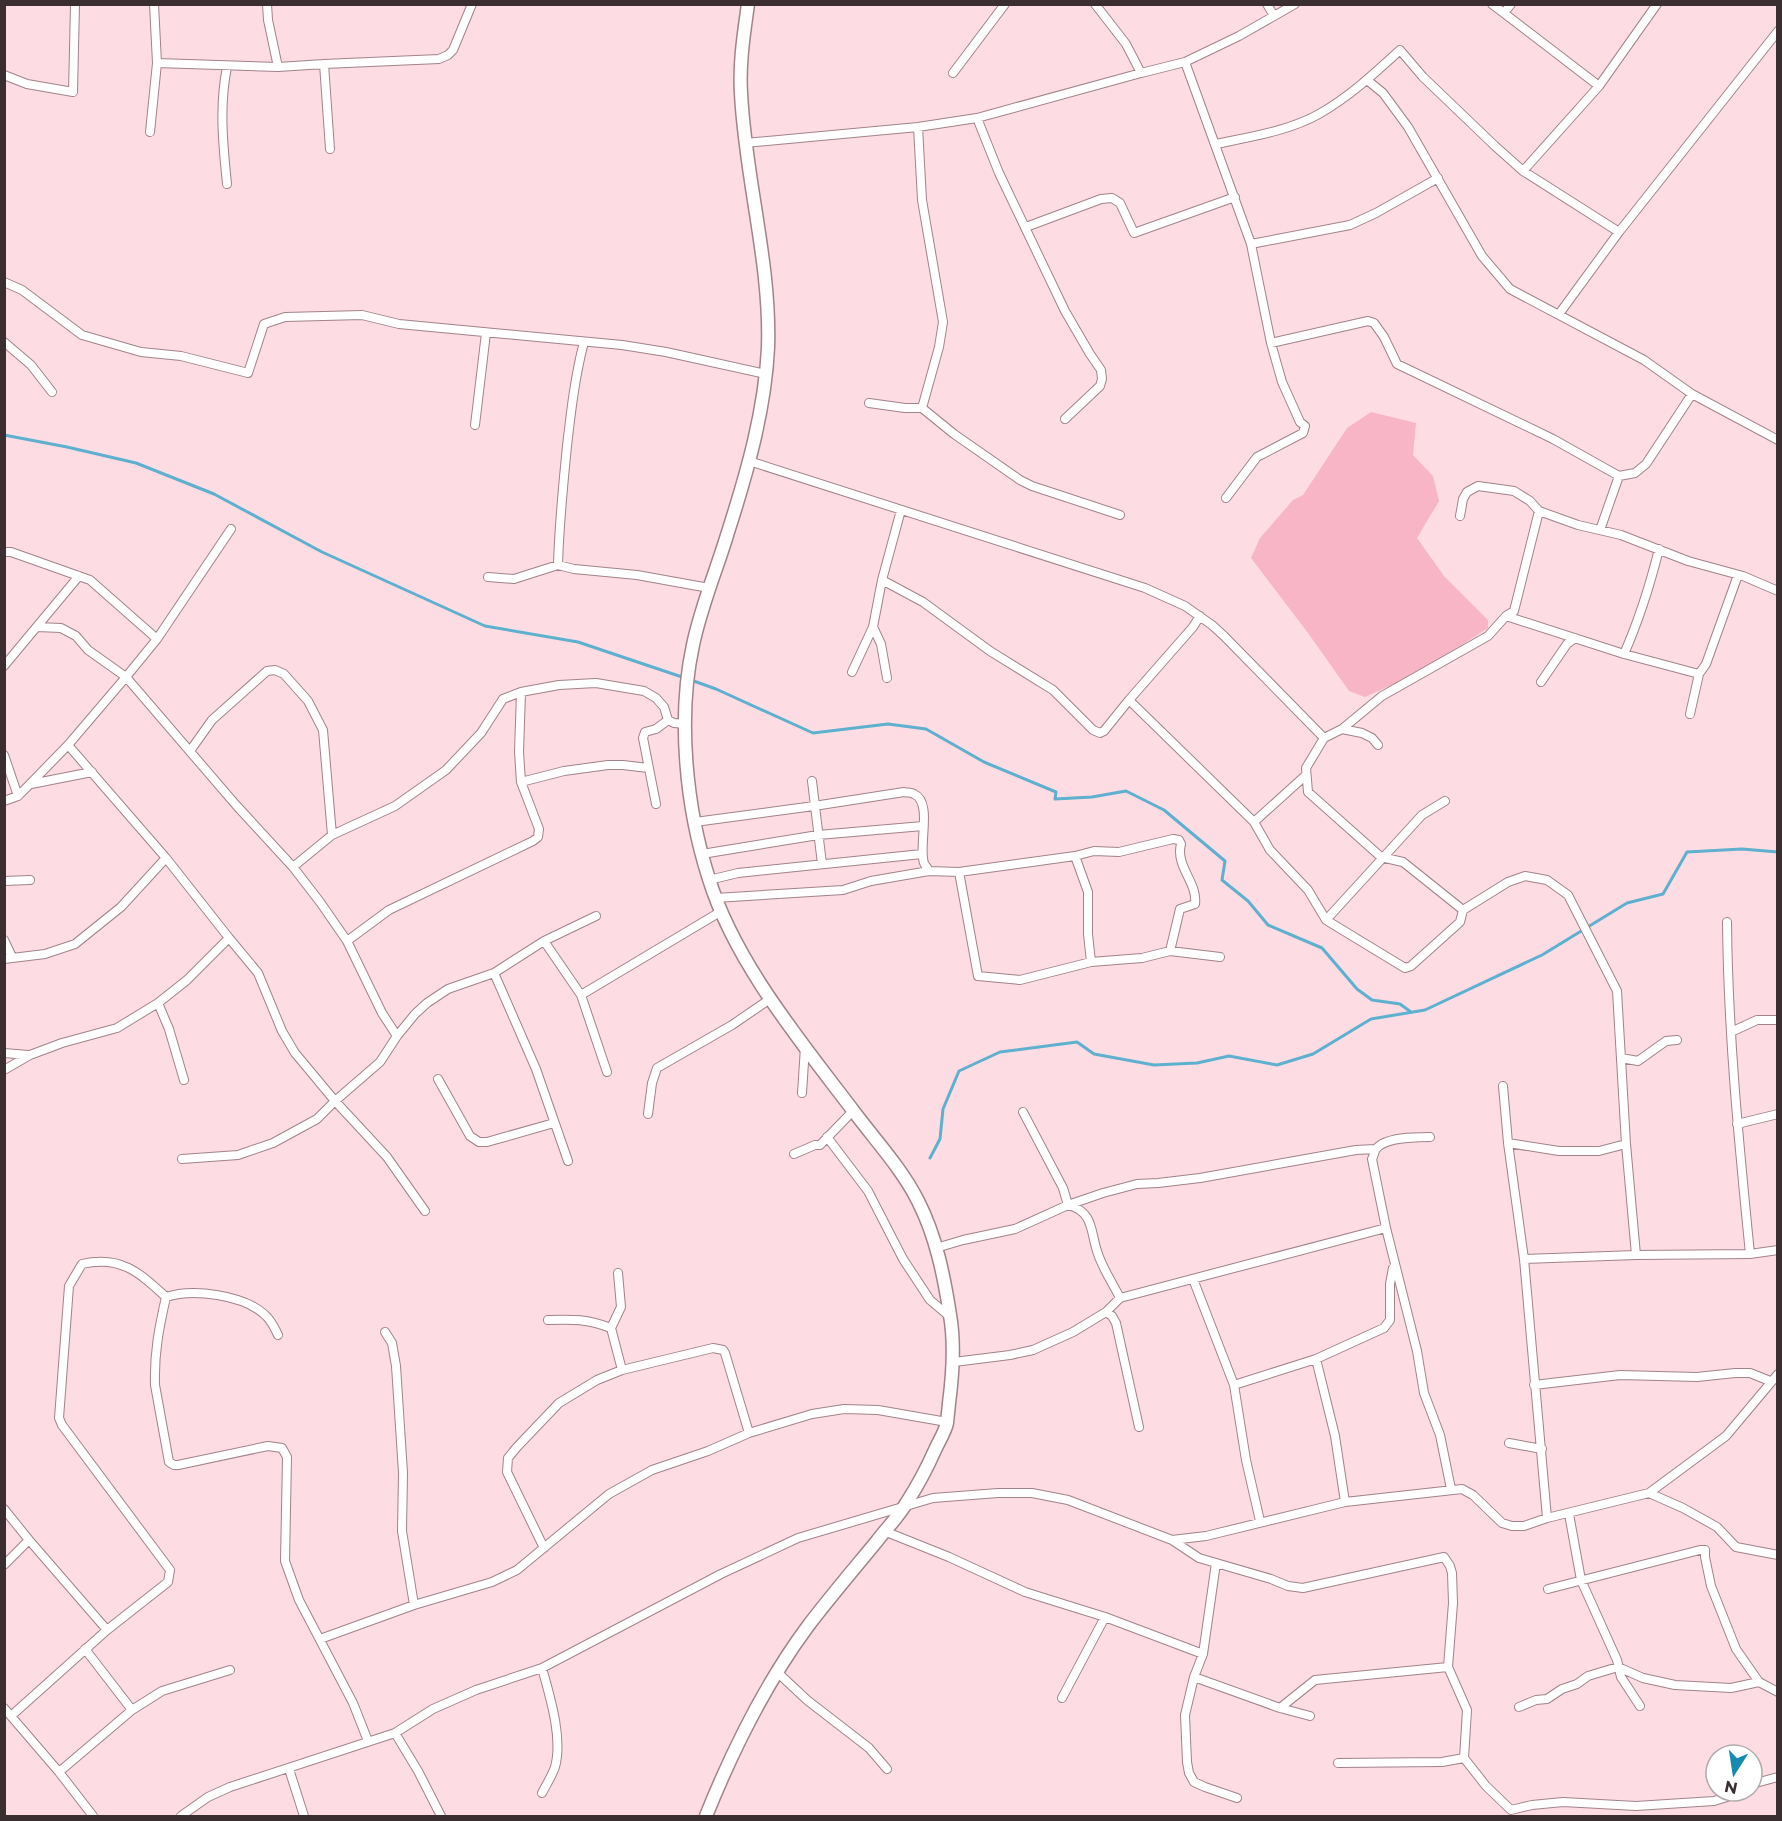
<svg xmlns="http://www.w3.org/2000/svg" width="1782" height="1821" font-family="Montserrat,sans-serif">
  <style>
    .green { fill: #f7b5c6 }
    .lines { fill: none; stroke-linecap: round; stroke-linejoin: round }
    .stream { stroke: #5eb0cf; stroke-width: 3 }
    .minor-casing { stroke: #a1838a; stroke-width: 10 }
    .primary-casing { stroke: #a1838a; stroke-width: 15 }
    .minor { stroke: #fff; stroke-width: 8 }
    .primary { stroke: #fff; stroke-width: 12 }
  </style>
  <rect width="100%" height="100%" fill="#fedce4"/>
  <!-- green -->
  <path class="green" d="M1371 412 1416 423 1413 455 1433 476 1439 501 1417 538 1444 576 1488 620V628L1420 672 1365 697 1349 691 1308 633 1251 558 1260 538 1293 500 1303 495 1347 428Z"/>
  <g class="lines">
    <!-- stream -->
    <path class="stream" d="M4 435 67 447 136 463 214 494 322 552 485 626 578 642 685 678
      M691 680 716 689 813 733 888 724 926 729 984 762 1056 792 1055 799 1092 797 1126 791 1164 810 1225 861 1222 880 1248 901 1268 925 1322 948 1357 989 1372 1000 1400 1004 1411 1012
      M930 1158 940 1139 943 1109 959 1071 1000 1052 1077 1042 1094 1054 1154 1065 1197 1063 1229 1056 1277 1065 1313 1054 1371 1019 1425 1010 1542 955 1627 903 1663 894 1687 852 1742 849 1778 852"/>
    <!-- minor casing -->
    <g class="minor-casing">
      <path id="minor" d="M267 4 268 20 278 67
        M1095 4 1126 44 1141 73
        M1267 4 1274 16
        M1492 4 1599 86
        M1504 13 1511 4
        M1185 62 1251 244 1271 343 1282 382 1300 422 1305 426 1303 433 1257 457 1226 498
        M157 63 278 67 324 64 439 59 448 55 453 50 472 4
        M324 64 330 149
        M953 73 1005 4
        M4 75 27 84 73 92 75 4
        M1367 80 1383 93 1408 127 1482 256 1510 289 1644 360 1692 394 1778 440
        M977 118 999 173 1065 311 1090 354 1101 370 1102 379 1100 386 1065 419
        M918 127 922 200 943 322 939 347 922 408
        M150 132 157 63 154 4
        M745 143 918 127 977 118 1141 73 1185 62 1239 36 1295 4
        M1216 144C1249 137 1289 131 1319 114 1349 97 1375 73 1400 50L1423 77 1495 146 1523 171 1619 232
        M1523 171 1599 86 1657 4
        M227 184C223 145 219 106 227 67
        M1026 227 1101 199 1112 198 1120 203 1134 233 1235 197
        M1251 244 1350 225 1376 213 1438 178
        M4 282 22 290 82 335 141 352 181 356 248 373 264 324 285 317 362 315 399 324 622 345 666 352 766 374
        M1559 314 1619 232 1778 31
        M4 342 31 365 52 392
        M1271 343 1368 321 1374 323 1384 337 1397 364 1553 439 1619 476 1635 473 1646 464 1692 394
        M869 403 905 408H922L954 434 1020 480 1032 486 1120 515
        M475 425 486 333
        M749 461 1145 588 1185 606 1212 625 1224 636 1324 738
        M1460 516 1463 499 1467 492 1478 486 1514 491 1530 501 1539 511 1578 525 1621 535 1688 561 1743 576 1778 591
        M1600 530 1619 476
        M4 552H11L90 580 157 639
        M558 565C559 525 563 486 567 446 571 411 575 376 584 342
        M488 577 514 579 558 565 574 569 637 575 709 588
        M882 580 923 602 990 651 1053 690 1093 730 1100 733 1104 731 1129 700 1193 627 1200 616
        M1506 616 1624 654 1699 674
        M37 627 61 628 76 636 88 650 126 677 236 805 293 867 320 902 347 941 382 1013 397 1036
        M873 627 881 644 887 678
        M1624 654C1639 620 1650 585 1659 549
        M4 666 79 576
        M852 672 873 627 882 580 901 510
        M1541 682 1567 644 1575 638
        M1129 700 1254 822 1270 850 1308 890 1326 920 1405 968 1411 966 1460 922 1463 910 1508 882 1525 876 1547 880 1568 895 1617 991 1626 1144 1636 1255
        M1690 714 1699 674 1706 664 1738 575
        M1342 729 1382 696 1488 636 1506 616 1514 611 1539 511
        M68 745 166 858 229 938 258 973 282 1031 295 1053 335 1101 387 1157 425 1211
        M1378 745 1372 738 1362 733 1342 729 1324 738 1306 768 1308 792 1381 857 1403 862 1463 910
        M190 751 212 720 267 671 275 670 284 674 308 701 323 730 332 835
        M4 755 18 796
        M812 781 822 864
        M521 782 564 771 608 765H623L648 768
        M31 784 92 772
        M4 801 18 796 29 785 68 745 126 677 157 639 231 529
        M656 804 643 738 645 732 656 729 668 720
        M695 822 814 806 904 792C907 793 911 792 914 794 933 802 918 846 924 863 924 864 929 870 929 871
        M1254 822 1306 775
        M702 854 818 835 923 826
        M1075 856 1088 892V934L1091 962
        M293 867 332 835 395 806 446 770 481 733 503 699 521 692 559 685 596 683 644 691 656 698 664 707 668 720 674 723 685 724
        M709 880 738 873 922 854
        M4 881 30 880
        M715 898 843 890 871 881 929 871 959 872 1075 856 1094 851 1119 852 1173 839 1179 840 1181 844C1175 866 1198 883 1195 904L1180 909 1170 951 1142 958 1091 962 1020 980 978 976 959 872
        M1326 920 1422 815 1445 801
        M1727 922C1728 1033 1739 1144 1750 1254
        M4 940 12 957
        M347 941 389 910 533 841 538 837 539 829 521 782 519 752 521 692
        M544 941 581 995
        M1170 951 1220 957
        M4 959 45 954 75 944 121 907 166 858
        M494 973 536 1069 568 1161
        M158 1003 169 1029 184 1080
        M1731 1032 1757 1020H1778
        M4 1053 28 1055
        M1621 1058 1638 1061 1666 1041 1677 1040
        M4 1070 30 1055 62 1043 117 1028 158 1003 187 980 229 938
        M607 1072 581 995 720 912
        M438 1079 470 1136 479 1142H487L554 1123
        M1503 1086 1508 1143 1524 1259 1547 1518
        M802 1093 805 1047
        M1023 1112 1063 1188 1068 1205C1095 1212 1090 1233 1098 1254 1103 1269 1113 1284 1120 1298
        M648 1114 652 1083 657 1068 732 1025 770 999
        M1737 1124 1778 1114
        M827 1137 868 1191 903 1259 930 1300 949 1316
        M1430 1137C1416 1137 1385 1137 1376 1149 1374 1152 1374 1156 1372 1159L1386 1228 1417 1351 1424 1393 1440 1435 1451 1489
        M1508 1143 1559 1151H1599L1626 1144
        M794 1154 815 1145H820L853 1111
        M182 1159 238 1155 273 1143 317 1119 335 1101 380 1062 397 1036 415 1014 427 1003 448 989 494 973 544 941 596 916
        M936 1248 963 1240 1015 1229 1068 1205 1103 1193 1137 1184 1158 1183 1200 1178 1356 1150 1375 1149
        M1524 1259 1636 1255 1750 1254 1778 1250
        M618 1273 621 1307 611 1328 622 1370
        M1193 1279 1234 1385 1246 1460 1260 1521
        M166 1297C159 1328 154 1353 155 1385L169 1462 174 1465H178L268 1446 282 1448 287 1457 285 1561 299 1600 353 1703 368 1741
        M166 1297C193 1288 244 1295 265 1315 272 1321 274 1327 278 1335
        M1106 1312 1112 1316 1116 1323 1139 1427
        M548 1320C573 1319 587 1319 611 1328
        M385 1332 392 1343 396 1366 403 1473 402 1531 414 1605
        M1316 1359 1335 1436 1345 1502
        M954 1362 1010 1355 1033 1350 1073 1332 1106 1312 1120 1298 1386 1228
        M1234 1385 1316 1359 1384 1328 1390 1320V1284L1393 1268
        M1534 1385 1620 1375 1697 1377 1735 1373H1750L1770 1381
        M1509 1443 1542 1449
        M1649 1493 1683 1508 1717 1527 1736 1547 1778 1555
        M4 1509 29 1540 107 1630
        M1569 1514 1581 1580 1617 1660 1621 1677 1640 1706
        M884 1531 949 1557 1025 1592 1105 1617 1203 1654
        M1172 1540 1199 1558 1271 1579 1288 1586 1303 1588 1444 1557 1450 1566 1452 1573 1453 1603 1448 1667 1467 1710 1464 1758 1442 1762 1338 1763
        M544 1548 507 1472 508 1458 517 1447 559 1403 597 1380 622 1370 713 1348 723 1350 725 1353 749 1433
        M1216 1563 1203 1654 1194 1677 1185 1715 1187 1762 1189 1773 1194 1782 1205 1787 1237 1798
        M4 1565 29 1540
        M320 1639 414 1605 492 1582 517 1570 609 1494 652 1470 708 1451 749 1433 812 1414 844 1409 878 1410 947 1422
        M85 1649 132 1710
        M776 1671 807 1700 869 1748 887 1769
        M1194 1677 1280 1708 1310 1716
        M1759 1682 1778 1692
        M1062 1698 1105 1617
        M1519 1707 1536 1700 1547 1699 1562 1689 1577 1684 1588 1676 1618 1667 1643 1678 1675 1685 1731 1688 1759 1682 1736 1649 1711 1586 1705 1557V1550H1700L1548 1589
        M4 1708 59 1772 93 1816
        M1280 1708 1315 1680 1448 1667
        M11 1716 107 1630 168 1582 170 1570 62 1425 59 1418 69 1286 82 1264C120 1255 139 1272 166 1297
        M395 1733 418 1771 441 1816
        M1464 1758 1486 1786 1511 1810 1532 1805 1563 1802 1636 1806 1714 1801 1727 1797 1739 1791
        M289 1769 304 1816
        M59 1772 132 1710 162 1691 230 1670
        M1752 1784 1778 1777
        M542 1793C546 1785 552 1776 555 1767 563 1738 550 1697 542 1668
        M181 1816 208 1797 230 1787 395 1733 433 1709 476 1690 542 1668 721 1574 798 1538 933 1498 998 1493H1032L1068 1500 1172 1540 1206 1536 1345 1502 1462 1489 1473 1495 1502 1523 1512 1526H1524L1547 1518 1649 1493 1726 1436 1778 1374"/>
    </g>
    <!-- primary casing -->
    <g class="primary-casing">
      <path id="primary" d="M706 1816C733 1749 765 1684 808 1626 830 1597 854 1569 877 1541 887 1528 899 1516 907 1502 918 1485 927 1468 935 1450 939 1441 945 1432 947 1423 947 1421 949 1405 949 1403 953 1373 955 1344 950 1315 944 1276 936 1236 918 1201 902 1169 876 1141 855 1113 802 1043 735 963 709 879 686 808 677 718 693 645 701 606 717 569 728 532 747 473 765 410 768 348 771 263 745 178 741 93 739 64 744 33 748 4"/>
    </g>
    <!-- minor -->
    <use href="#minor" class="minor"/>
    <!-- primary -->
    <use href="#primary" class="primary"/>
  </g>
  <!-- border -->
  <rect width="1782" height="1821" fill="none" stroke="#3b2e31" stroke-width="12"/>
  <!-- north arrow -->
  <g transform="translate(1734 1773) rotate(192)"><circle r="28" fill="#ffffff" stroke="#b1abad" stroke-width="1.5"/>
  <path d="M0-4.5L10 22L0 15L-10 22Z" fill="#178baf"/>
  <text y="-9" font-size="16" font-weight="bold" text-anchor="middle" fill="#3b2e31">N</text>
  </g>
</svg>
